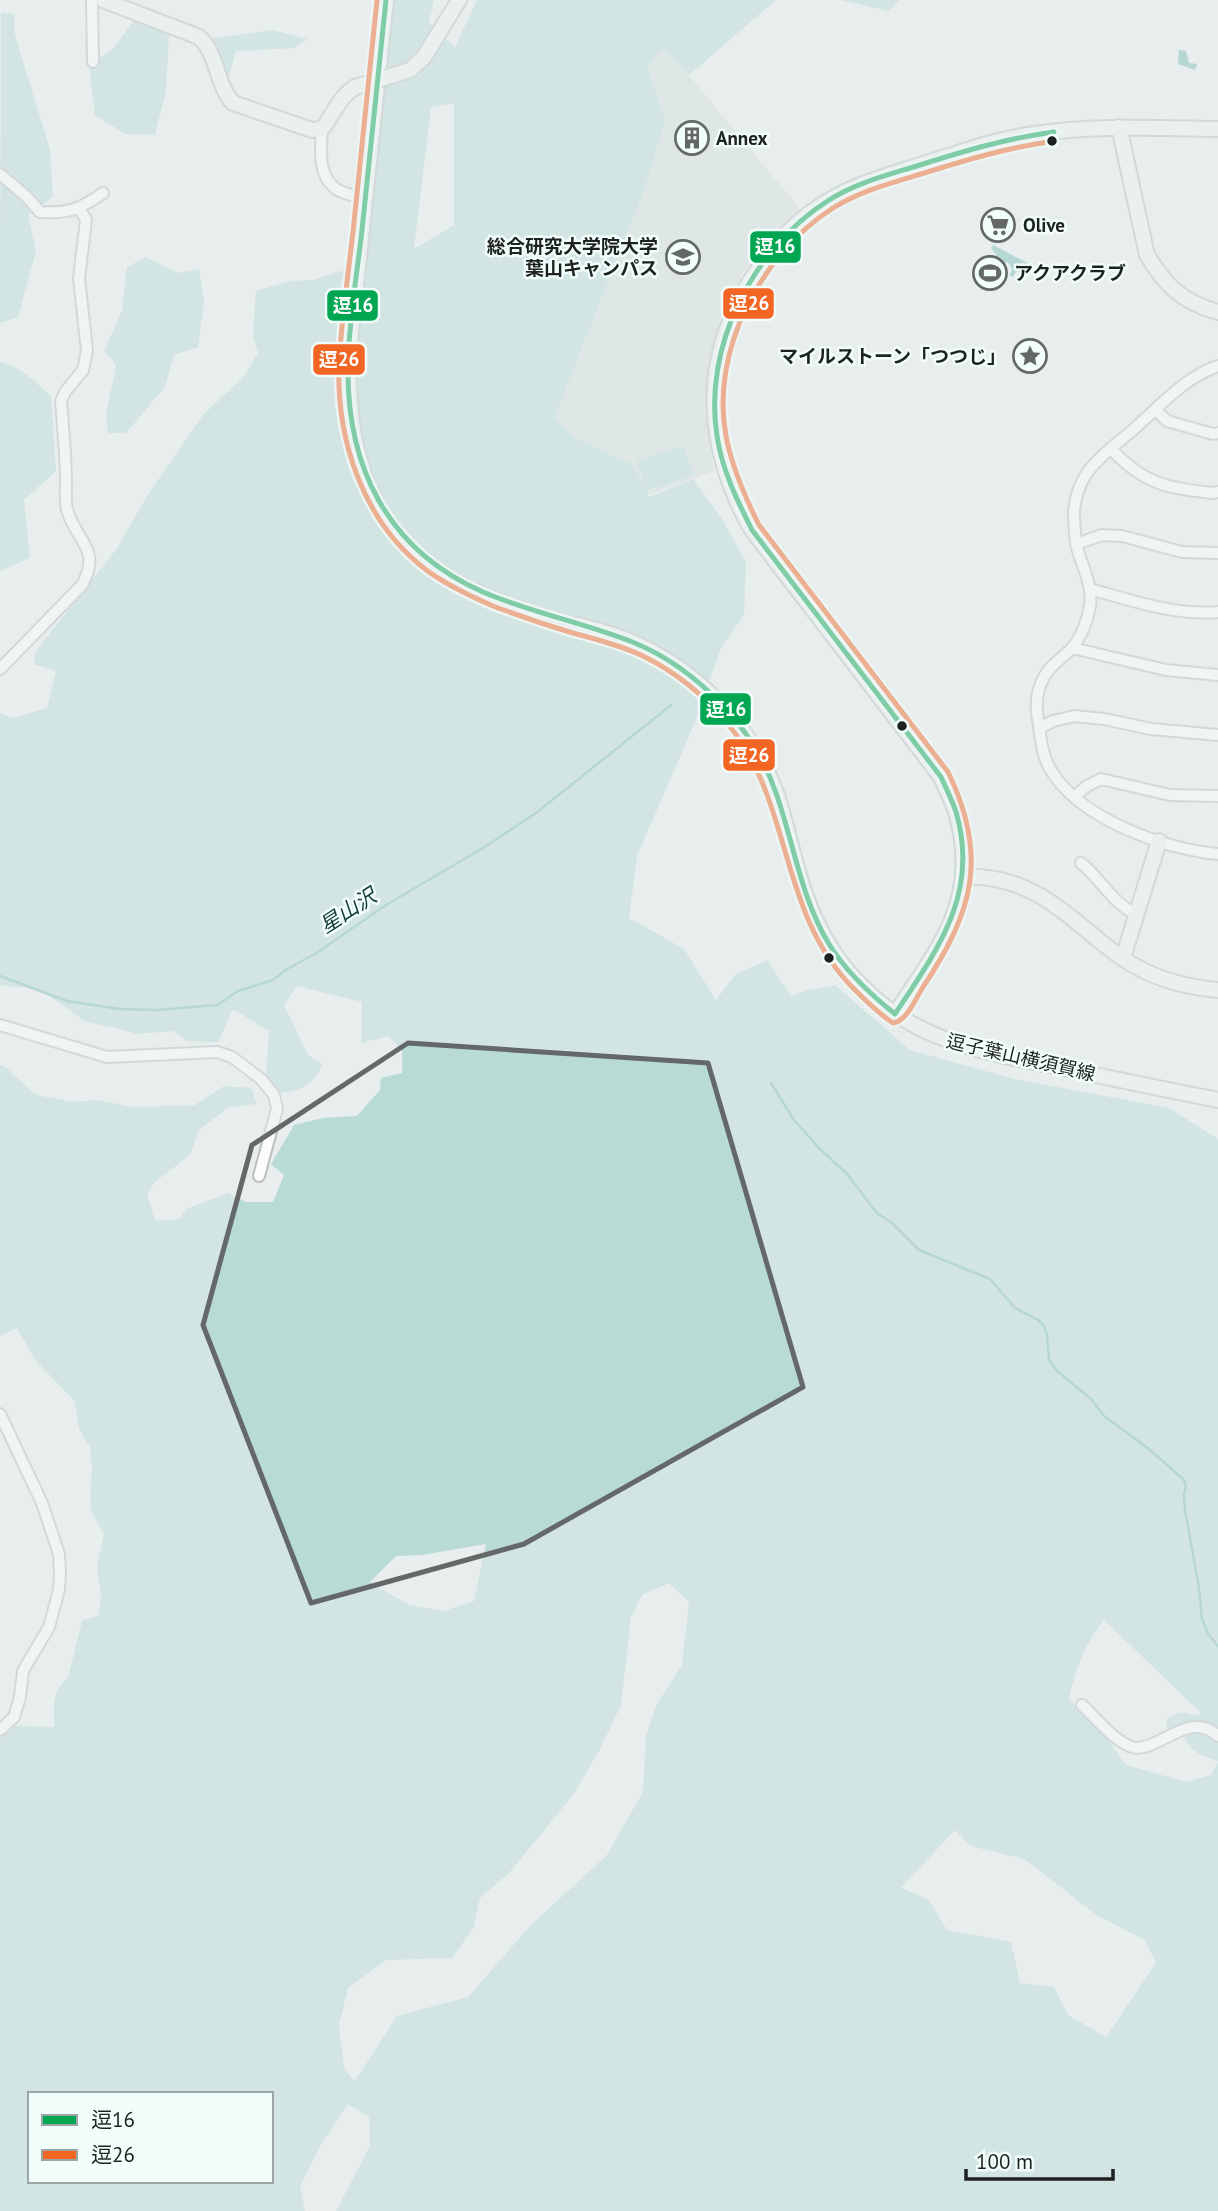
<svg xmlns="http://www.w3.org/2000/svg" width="1218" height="2211" font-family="'PT Sans','Noto Sans JP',sans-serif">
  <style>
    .built { fill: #d3e0de }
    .green { fill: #b9dbd6; fill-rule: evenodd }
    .water { fill: #7cbdb5 }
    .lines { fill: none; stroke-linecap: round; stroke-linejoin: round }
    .stream { stroke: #7cbdb5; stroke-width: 2.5 }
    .secondary-tunnel { stroke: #bfc4c4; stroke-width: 14; stroke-dasharray: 14 7; stroke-linecap: butt }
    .street-casing { stroke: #bbbfbf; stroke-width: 14 }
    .secondary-casing { stroke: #bbbfbf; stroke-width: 18 }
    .street { stroke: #fcfcfc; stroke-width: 10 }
    .secondary { stroke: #ecf3f2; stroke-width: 14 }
    .secondary-bridge-casing { stroke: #bbbfbf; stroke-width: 18; stroke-linecap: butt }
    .secondary-bridge { stroke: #ecf3f2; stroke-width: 14 }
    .bus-1-casing { stroke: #f2fefc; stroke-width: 10 }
    .bus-2-casing { stroke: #f2fefc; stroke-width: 10 }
    .bus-1 { stroke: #00a651; stroke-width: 5 }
    .bus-2 { stroke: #f26522; stroke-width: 5 }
    .marked { fill: none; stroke: #646868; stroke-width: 5; stroke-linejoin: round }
    .bus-dot { fill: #1d2120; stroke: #f2fefc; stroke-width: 2.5 }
    .labels { text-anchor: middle; stroke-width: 5; stroke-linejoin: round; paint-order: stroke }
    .poi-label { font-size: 19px; font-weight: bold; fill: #1d2120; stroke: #f2fefc; text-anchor: start }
    .street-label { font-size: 19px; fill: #1d2120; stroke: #f2fefc }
    .water-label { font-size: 21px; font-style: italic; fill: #123d37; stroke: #f2fefc }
    .line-badge { stroke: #f2fefc; stroke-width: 2.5 }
    .badge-label { font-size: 19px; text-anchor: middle; font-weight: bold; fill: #fff }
  </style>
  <rect width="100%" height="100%" fill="#e8eded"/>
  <!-- built -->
  <path class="built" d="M658 38 800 209 764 243 744 271 721 316 707 373 705 412 714 471 642 497 547 432 622 71Z"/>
  <!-- green -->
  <path class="green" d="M393 0H434L429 22 455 47 477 0H776L689 75 662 48 647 66 665 122 643 193 554 418 576 439 632 464 646 490 637 461 683 445 694 475 647 491 649 497 693 479 722 519 746 562 744 615 721 648 694 724 637 856 629 918 684 949 716 1000 735 975 767 960 791 996 809 990 835 985 910 1050 1014 1079 1169 1108 1218 1139V1761L1199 1754 1191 1748 1183 1736 1166 1726 1167 1719 1180 1712 1196 1716 1201 1713 1104 1620C1085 1643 1075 1670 1069 1699L1106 1737 1126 1765 1186 1782 1211 1775 1218 1763V2211H336L370 2146 369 2117 348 2104 319 2148 300 2186 305 2211H0V1738L14 1726 54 1727V1703L57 1690 68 1677 82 1621 99 1615 101 1596 97 1567 104 1534 92 1513 90 1499 92 1467 90 1447 79 1429 75 1401 36 1361 17 1328 0 1336V1065H3L36 1095 73 1102 97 1100 133 1107 195 1105 224 1086 251 1088 257 1104 229 1107 199 1130 190 1155 155 1182 147 1194 155 1221 179 1219 186 1209 228 1193 246 1202H273L284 1175 271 1164 294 1125 323 1118 357 1116 380 1090 381 1078 402 1073V1050L388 1036 361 1043 362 1002 297 986 284 1005 308 1055 322 1064C315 1084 301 1091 281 1093L266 1076 269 1031 233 1009 218 1042 187 1041 173 1031 137 1034 116 1028 86 1022 40 989 0 985V713L13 718 47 708 56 671 34 664 35 652 118 547 147 496 203 415 245 375 258 353 253 336 256 291 291 281 313 280 354 267ZM454 103V225L414 249 431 107ZM486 1544 474 1601 444 1611 409 1605 370 1582 396 1556 422 1555ZM669 1583 689 1602 682 1665 657 1704 646 1735 643 1792 607 1855 531 1925 468 1997 397 2016 355 2081 344 2069 339 2025 348 1988 386 1960 452 1958 474 1927 480 1898 509 1873 573 1795 599 1751 621 1705 631 1617 642 1595ZM955 1830 971 1846 1024 1859 1098 1916 1145 1940 1156 1963 1106 2037 1068 2015 1054 1987 1020 1983 1011 1942 947 1930 928 1899 901 1888ZM30 2094H271V2181H30Z
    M841 0H900L888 11Z
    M1 13 14 14 15 35 50 150 53 197 28 215 36 251 18 317 0 323Z
    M135 19 169 35 166 91 155 135 125 134 95 115 89 66 114 48Z
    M273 30 307 39 294 48 236 51 227 83 209 39Z
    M146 257 177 273 199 269 204 301 198 347 174 355 165 387 126 433H108L106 414 116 367 113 360 104 351 122 311 127 267Z
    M0 362C20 366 37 383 51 397L56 471 24 500 30 558 0 571Z"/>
  <!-- water -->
  <path class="water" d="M1179 50 1186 51 1189 63 1197 64 1195 70 1178 64Z
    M993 245 1033 266 1030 273H1023L1017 271 1012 277 1010 275 1012 269 1008 262 1003 264 991 248Z"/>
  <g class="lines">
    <!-- stream -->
    <path class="stream" d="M0 976 67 1001 120 1009 157 1010 217 1005 238 991 273 980 287 969 315 954 386 905 483 848 536 813 671 705
      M771 1083 794 1120 819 1148 847 1174 877 1213 892 1223 919 1250 990 1279 1015 1308 1038 1320 1044 1326 1047 1335 1049 1359 1056 1370 1091 1399 1104 1416 1149 1449 1184 1480 1186 1485 1184 1494 1185 1510 1199 1588 1202 1619 1208 1634 1218 1646"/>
    <!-- secondary-tunnel -->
    <path class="secondary-tunnel" d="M363 469C372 488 381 510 393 527 435 584 512 604 577 625"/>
    <!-- street casing -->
    <g class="street-casing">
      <path id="street" d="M92 0 93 62
        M322 129C321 149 317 175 336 189 344 194 356 196 364 199
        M0 174 27 197 40 212C69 214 80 209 103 193
        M1218 366C1185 377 1159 407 1134 429 1118 443 1099 456 1087 473 1079 485 1075 498 1074 512 1074 522 1075 534 1076 544 1081 565 1093 583 1090 606 1088 620 1081 638 1071 649 1056 664 1046 667 1039 689 1035 701 1037 714 1039 726 1041 740 1042 753 1049 767 1077 818 1163 849 1218 854
        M1156 410 1167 421 1213 434 1218 433
        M1111 449C1144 484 1166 488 1212 493L1218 492
        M1076 544 1102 535 1122 536 1182 552 1218 553
        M1090 589C1130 600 1176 616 1218 612
        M1072 648 1166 670 1218 675
        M0 669 82 585C102 549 76 541 67 510 65 500 66 493 66 483 66 456 63 428 61 401L65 392 83 370 87 351 79 278 86 220 80 209
        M1040 728 1053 721 1074 716 1104 719 1151 729 1218 735
        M1074 797 1087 786 1101 779 1170 795 1218 796
        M1081 863C1101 879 1113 904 1136 914
        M0 1025 107 1057 217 1052 232 1057 261 1079 274 1095 277 1109 259 1176
        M0 1414 42 1503 59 1554 60 1574 59 1590 49 1627 23 1671 20 1697 14 1717 0 1730
        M1082 1705C1095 1717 1115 1742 1132 1747 1157 1754 1189 1708 1218 1736"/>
    </g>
    <!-- secondary casing -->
    <g class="secondary-casing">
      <path id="secondary" d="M103 0 199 37C218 54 216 85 233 103L312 130 322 129C333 115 340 96 355 87
        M410 70 424 57 459 0
        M1119 127 1147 255C1166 286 1182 302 1218 312
        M363 469C350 435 350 400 348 363L386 0
        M577 625C593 629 611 633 627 640 693 667 750 723 775 790 788 826 794 866 808 902 821 936 842 969 869 993 924 1045 996 1054 1068 1069 1118 1080 1168 1090 1218 1100
        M964 877C1036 874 1069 920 1122 958 1151 978 1183 987 1218 990
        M1123 958 1159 841
        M895 1014C940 946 981 899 956 812 952 800 946 789 941 777L752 530C718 472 703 403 724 338 741 285 779 230 828 201 858 183 893 174 926 163 960 153 993 140 1028 135 1091 125 1154 128 1218 129"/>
    </g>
    <!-- street -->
    <use href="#street" class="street"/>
    <!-- secondary -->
    <use href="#secondary" class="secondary"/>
    <!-- secondary-bridge casing -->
    <g class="secondary-bridge-casing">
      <path id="secondary-bridge" d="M355 87 410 70"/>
    </g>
    <!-- secondary-bridge -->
    <use href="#secondary-bridge" class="secondary-bridge"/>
    <!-- bus-1 casing -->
    <g class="bus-1-casing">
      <path id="bus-1" d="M386 0C378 77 370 153 362 230 357 274 349 320 348 364 346 466 387 550 483 592 532 613 585 623 635 643 668 657 699 680 723 706 747 731 765 761 776 793 794 844 801 898 829 944 846 972 870 994 895 1014 938 949 980 893 956 812 952 800 946 788 941 777L752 530C737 500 722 470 717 436 703 347 752 250 826 202 854 183 888 175 920 165 964 151 1008 138 1054 132"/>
    </g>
    <!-- bus-2 casing -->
    <g class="bus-2-casing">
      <path id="bus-2" d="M377 0C369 77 361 155 353 232 348 275 342 318 339 361 336 439 362 520 425 569 446 585 470 596 493 606 520 616 546 625 573 633 596 639 619 645 641 655 674 671 704 695 727 723 794 803 777 912 854 989 866 1001 879 1014 893 1023 907 1021 916 998 923 987 973 912 989 856 948 772L759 525C745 497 732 468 726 436 710 351 761 254 833 208 860 191 891 183 921 174 966 160 1009 147 1055 141"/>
    </g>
    <!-- bus-1 -->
    <use href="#bus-1" class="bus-1"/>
    <!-- bus-2 -->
    <use href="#bus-2" class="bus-2"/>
  </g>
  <!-- marked area -->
  <path d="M0 0H1218V2211H0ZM408 1043 708 1063 803 1387 524 1544 311 1603 203 1325 252 1145Z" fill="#e8eded" fill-opacity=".55" fill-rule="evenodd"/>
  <path class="marked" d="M408 1043 708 1063 803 1387 524 1544 311 1603 203 1325 252 1145Z"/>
  <!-- icons -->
  <defs>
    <g id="building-ring" transform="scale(1.75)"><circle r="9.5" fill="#f2fefc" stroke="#646868" stroke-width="1.5"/><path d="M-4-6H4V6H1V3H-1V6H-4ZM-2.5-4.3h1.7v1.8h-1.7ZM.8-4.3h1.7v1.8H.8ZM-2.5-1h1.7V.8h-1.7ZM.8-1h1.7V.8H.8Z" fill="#646868"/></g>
    <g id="supermarket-ring" transform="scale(1.75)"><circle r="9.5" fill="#f2fefc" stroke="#646868" stroke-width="1.5"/><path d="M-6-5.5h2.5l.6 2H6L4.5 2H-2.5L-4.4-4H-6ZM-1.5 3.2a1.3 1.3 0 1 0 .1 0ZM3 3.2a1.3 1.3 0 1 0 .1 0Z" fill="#646868"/></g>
    <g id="university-ring" transform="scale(1.75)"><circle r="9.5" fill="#f2fefc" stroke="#646868" stroke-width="1.5"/><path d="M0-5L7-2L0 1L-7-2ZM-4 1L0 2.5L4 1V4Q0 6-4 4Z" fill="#646868"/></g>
    <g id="stadium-ring" transform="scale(1.75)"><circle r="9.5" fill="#f2fefc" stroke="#646868" stroke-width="1.5"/><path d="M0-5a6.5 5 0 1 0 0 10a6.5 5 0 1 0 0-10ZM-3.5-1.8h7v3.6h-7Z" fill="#646868"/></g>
    <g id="sight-ring" transform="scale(1.75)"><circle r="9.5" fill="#f2fefc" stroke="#646868" stroke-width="1.5"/><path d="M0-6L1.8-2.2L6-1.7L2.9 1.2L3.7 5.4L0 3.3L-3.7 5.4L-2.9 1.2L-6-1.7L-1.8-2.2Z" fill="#646868"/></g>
  </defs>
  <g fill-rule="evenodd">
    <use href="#building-ring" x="692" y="138"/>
    <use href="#supermarket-ring" x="998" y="225"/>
    <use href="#university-ring" x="683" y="257"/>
    <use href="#stadium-ring" x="990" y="273"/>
    <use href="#sight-ring" x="1030" y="356"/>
  </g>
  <!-- markers -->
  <g class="bus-dot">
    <circle cx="1052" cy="141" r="6"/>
    <circle cx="902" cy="726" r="6"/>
    <circle cx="829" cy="958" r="6"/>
  </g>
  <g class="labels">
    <!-- poi labels -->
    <g class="poi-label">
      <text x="716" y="145">Annex</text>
      <text x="1023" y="232">Olive</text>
      <text x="658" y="253" text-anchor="end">総合研究大学院大学<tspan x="658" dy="22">葉山キャンパス</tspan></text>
      <text x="1014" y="280">アクアクラブ</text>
      <text x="1006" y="363" text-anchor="end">マイルストーン「つつじ」</text>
    </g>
    <!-- street labels -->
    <g class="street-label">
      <text transform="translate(1021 1057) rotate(13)" y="7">逗子葉山横須賀線</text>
    </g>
    <!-- water labels -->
    <g class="water-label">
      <text transform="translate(348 911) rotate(-33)" y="7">星山沢</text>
    </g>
  </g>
  <g class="line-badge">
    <rect x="749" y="230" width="53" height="34" rx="7" fill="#00a651"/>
    <rect x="722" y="287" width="53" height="33" rx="7" fill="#f26522"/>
    <rect x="326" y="289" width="53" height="33" rx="7" fill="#00a651"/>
    <rect x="312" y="343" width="54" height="33" rx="7" fill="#f26522"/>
    <rect x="699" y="692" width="53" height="34" rx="7" fill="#00a651"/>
    <rect x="722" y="738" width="54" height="34" rx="7" fill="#f26522"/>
  </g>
  <g class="badge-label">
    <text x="775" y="253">逗16</text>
    <text x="749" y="310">逗26</text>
    <text x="353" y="312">逗16</text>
    <text x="339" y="366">逗26</text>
    <text x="726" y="716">逗16</text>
    <text x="749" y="762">逗26</text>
  </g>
  <!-- legend -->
  <rect x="28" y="2092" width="245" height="91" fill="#f2fefc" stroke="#9da6a4" stroke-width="2"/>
  <rect x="42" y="2115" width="35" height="10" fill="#00a651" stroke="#9da6a4" stroke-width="2"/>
  <text x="91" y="2127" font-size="21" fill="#1d2120">逗16</text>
  <rect x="42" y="2150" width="35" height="10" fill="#f26522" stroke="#9da6a4" stroke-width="2"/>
  <text x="91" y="2162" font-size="21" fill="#1d2120">逗26</text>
  <!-- scale -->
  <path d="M966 2169v10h147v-10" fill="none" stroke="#1d2120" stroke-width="3.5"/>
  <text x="976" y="2169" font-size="21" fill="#1d2120" stroke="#f2fefc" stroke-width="5" paint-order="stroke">100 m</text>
</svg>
